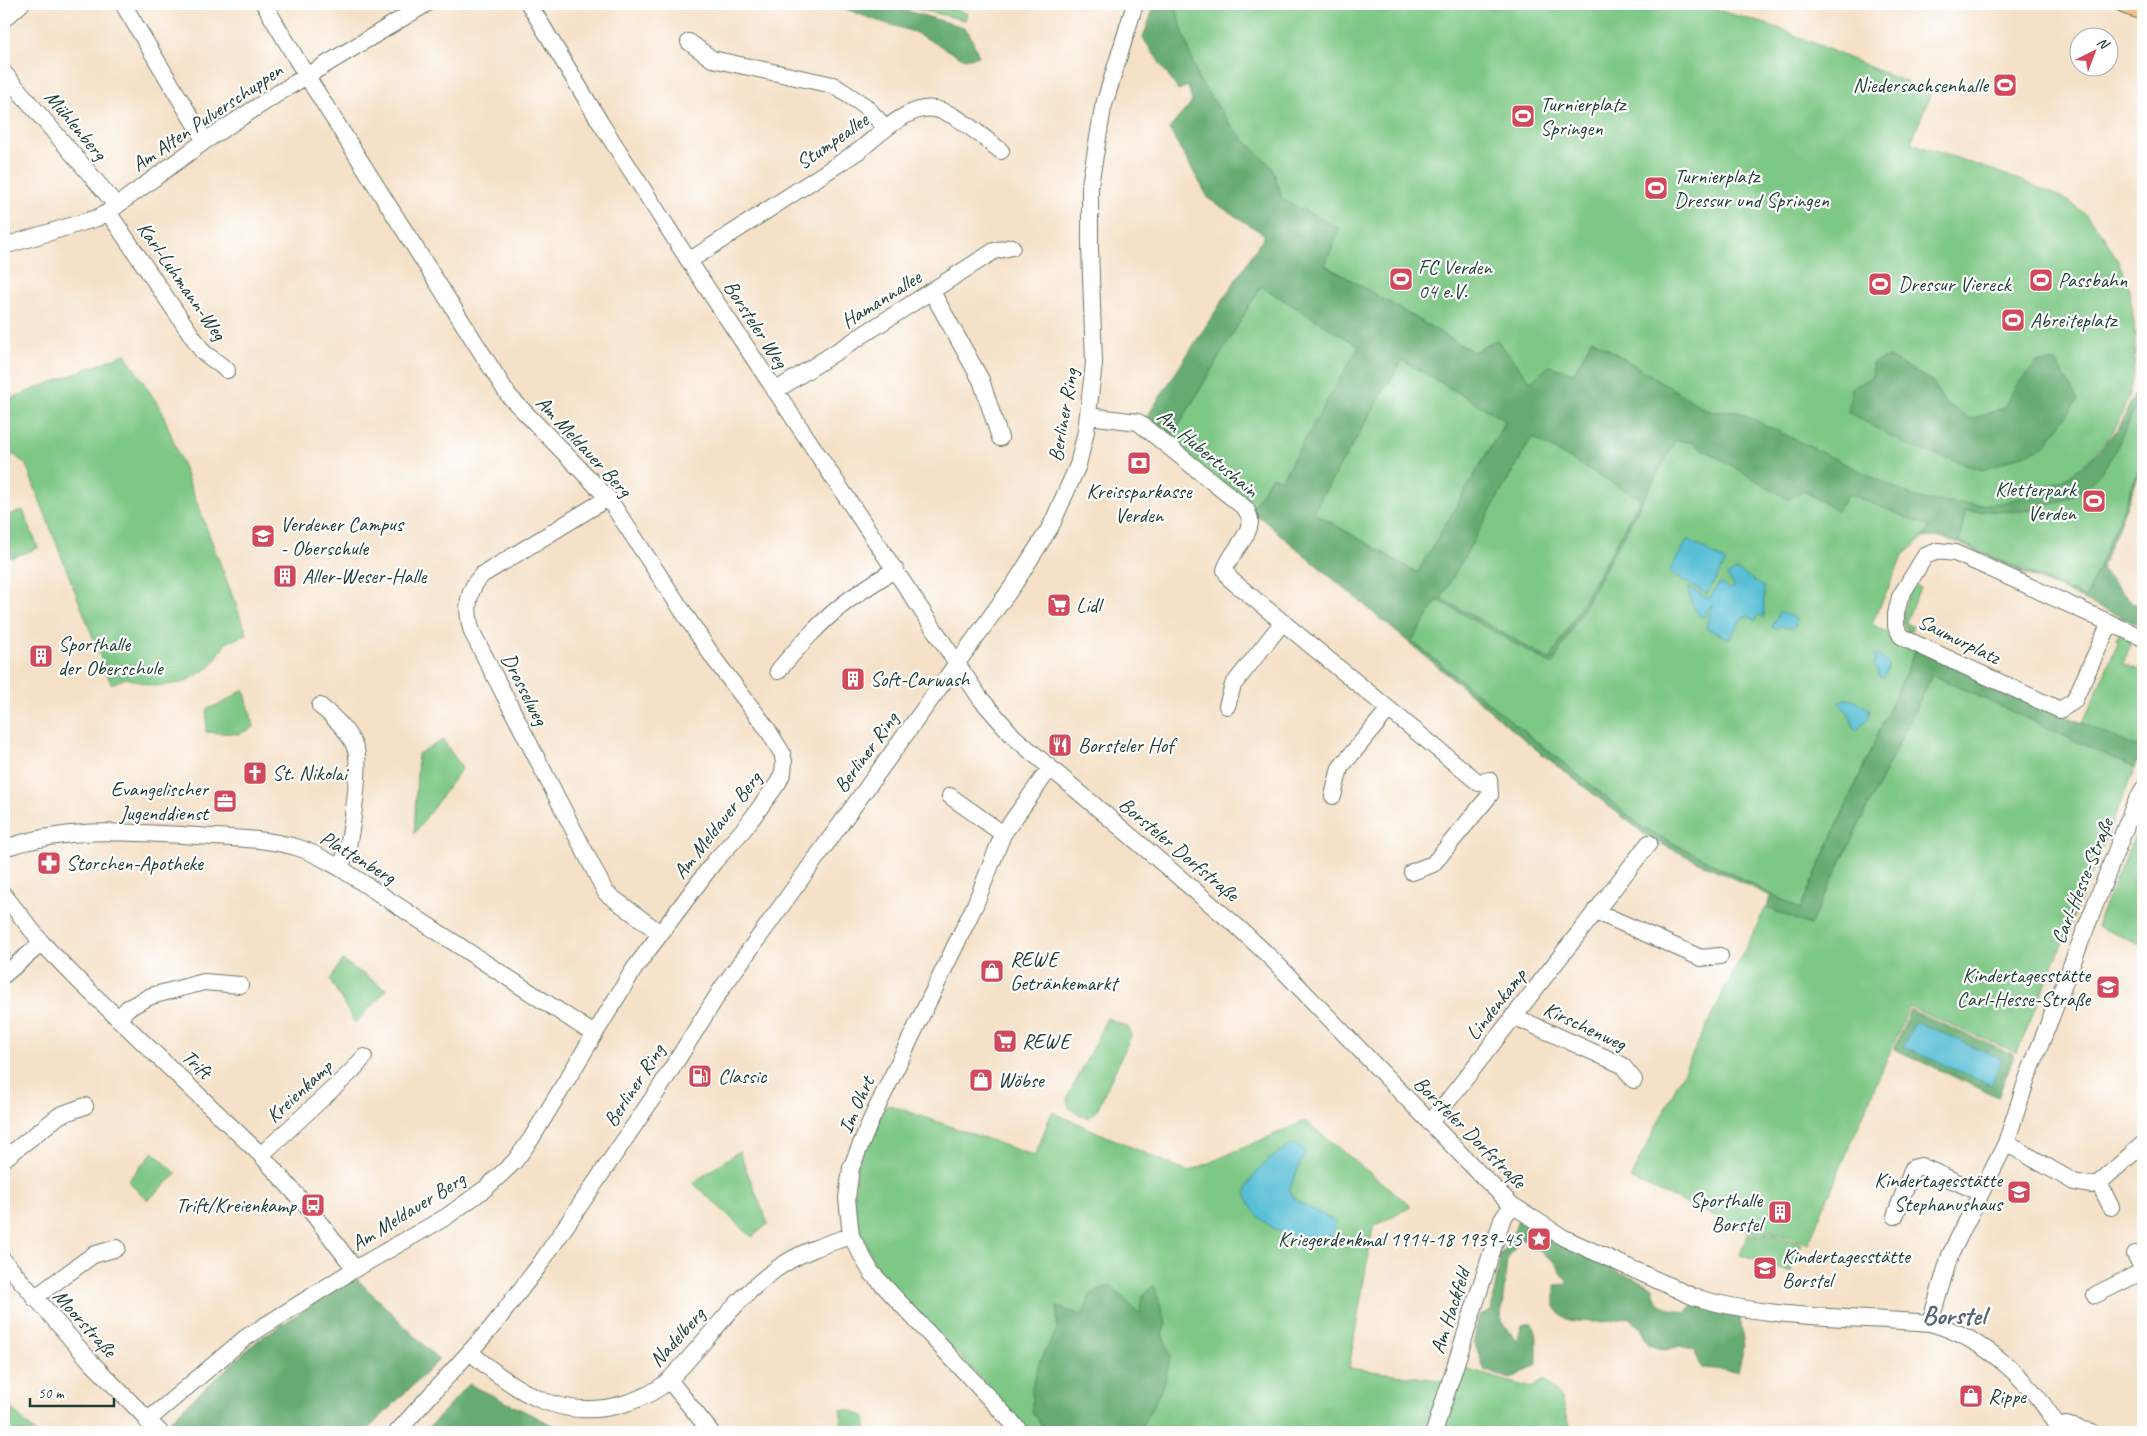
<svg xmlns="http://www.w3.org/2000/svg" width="2147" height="1436" font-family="Caveat,sans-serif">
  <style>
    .green { fill: #7ec885; stroke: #4e825c }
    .forest { fill: #66ac72; stroke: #427453; fill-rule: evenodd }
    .water { fill: #58bfd6; stroke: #3c7e85 }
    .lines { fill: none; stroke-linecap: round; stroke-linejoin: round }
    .minor-casing { stroke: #6a7667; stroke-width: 18 }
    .major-casing { stroke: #6a7667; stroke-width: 23 }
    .minor { stroke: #fff; stroke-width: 16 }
    .major { stroke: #f5bf86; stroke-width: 21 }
    .labels { text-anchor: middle; stroke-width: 4.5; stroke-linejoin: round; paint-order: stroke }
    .poi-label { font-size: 21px; fill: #1f3d34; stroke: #fff; text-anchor: start }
    .street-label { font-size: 21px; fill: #1f3d34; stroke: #fff }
    .district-label { font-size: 26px; font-weight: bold; fill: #546670; stroke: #fff }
  </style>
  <rect width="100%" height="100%" fill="#fff"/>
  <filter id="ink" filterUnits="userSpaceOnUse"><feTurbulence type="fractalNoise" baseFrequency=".02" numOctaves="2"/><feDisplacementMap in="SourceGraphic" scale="10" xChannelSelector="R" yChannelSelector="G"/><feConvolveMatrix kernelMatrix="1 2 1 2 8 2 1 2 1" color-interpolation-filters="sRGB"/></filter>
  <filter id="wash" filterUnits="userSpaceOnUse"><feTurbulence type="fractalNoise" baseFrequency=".0096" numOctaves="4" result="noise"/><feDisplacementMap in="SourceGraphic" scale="20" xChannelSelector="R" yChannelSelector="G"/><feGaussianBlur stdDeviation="1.12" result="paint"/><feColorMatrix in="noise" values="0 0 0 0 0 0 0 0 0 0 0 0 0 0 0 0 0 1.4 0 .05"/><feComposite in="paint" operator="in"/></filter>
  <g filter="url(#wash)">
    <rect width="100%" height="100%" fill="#f5e1c7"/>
    <!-- green -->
    <path class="green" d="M897 4H929L967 13 965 20Z
      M1176 4H1697L1776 27 1931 93 1911 143C1952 157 1993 169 2032 185 2047 191 2065 198 2078 208 2100 226 2117 256 2127 282 2147 368 2132 449 2046 488 2025 497 2003 506 1980 505 1965 505 1930 503 1917 498 1897 492 1878 480 1859 471 1818 451 1777 431 1736 411H1708L1592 339 1574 373 1531 382 1497 340 1473 352 1324 264 1282 199 1272 167 1233 128 1198 79 1179 19Z
      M1261 286 1360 346 1281 481 1272 476 1251 510 1169 442Z
      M125 354 162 411 247 634 226 643 210 667 183 683 153 686 126 678 111 684 26 465 16 456 4 451V401Z
      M1402 360 1506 420 1418 573 1313 512Z
      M2143 397V466L2141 465 2086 599 1959 542 1965 511 2018 512 2037 509 2070 497 2089 484Z
      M1532 437 1641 498 1551 660 1441 598Z
      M1676 439 1691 442 1804 491 1837 511 1848 493 1930 527 1923 538 1903 555 1872 624 1916 649 1800 909 1644 828 1412 641 1438 600 1552 664Z
      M23 510 38 548 11 558 4 538V517Z
      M1913 583 1920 588 1906 621V623L1913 627 1909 633 1902 623 1903 611Z
      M2119 634 2132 642 2123 663 2143 672V750L2082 725 2118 642 2117 638Z
      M1932 675 2135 768 2017 1053 1909 1007 1808 1244 1767 1230 1764 1237 1630 1179 1766 907 1810 925Z
      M244 689 254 727 239 734 206 732 207 709 223 703Z
      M443 740 462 768 414 834 418 754Z
      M2142 818 2143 819V945L2096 926Z
      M342 960 387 990 355 1023 330 980Z
      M1107 1018 1128 1027 1131 1036 1096 1112 1088 1118C1076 1114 1069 1112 1067 1099Z
      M887 1104 1035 1156 1052 1112 1188 1172 1305 1121 1411 1206 1373 1227 1349 1368 1446 1381 1430 1432H1030L876 1267 853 1215 857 1164Z
      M739 1151 768 1224 752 1237 693 1183Z
      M153 1152 177 1174 148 1200 128 1181Z
      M1767 1232 1801 1244 1791 1272 1740 1255 1748 1233 1765 1239Z
      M1461 1368 1531 1388 1545 1380 1562 1400 1572 1432H1441Z
      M4 1401 35 1432H4Z
      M841 1410H850L865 1417 866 1430 846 1431 841 1422Z"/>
    <!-- forest -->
    <path class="forest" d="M833 4H882L964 27 969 33 979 56 965 59 914 32 872 19Z
      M1155 4H1176L1179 19 1198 79 1233 128 1272 167 1282 199 1340 229 1325 265 1473 352 1497 340 1531 382 1549 366 1574 373 1592 339 1708 411H1736L1918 499 1980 505 2002 503 2035 493 2069 476 2085 464 2099 452 2120 426 2137 388 2143 391V398C2128 415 2122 442 2109 461 2075 514 2020 512 1965 511L1959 542 2086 598 2141 465 2143 466V470H2141L2101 569 2132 602 2143 607V627L1954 541 1936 537 1923 538 1930 527 1849 494 1837 511 1804 491 1788 499 1691 442 1676 440 1552 665 1438 600 1412 641 1644 828 1800 909 1916 649 2143 750 2135 768 1932 675 1810 925 1767 908 1770 896 1651 839 1537 750 1251 510 1272 476 1281 480 1359 346 1261 286 1169 442 1145 420 1265 235 1209 199 1169 129 1192 102 1188 86 1178 90 1143 38ZM1402 360 1506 421 1417 573 1313 512ZM1532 437 1641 499 1550 660 1441 598Z
      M1889 357 1932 381 1944 402 1971 419 2003 408 2016 386 2037 362H2056L2078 400 2044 447 1983 470 1906 445 1848 412 1852 388 1873 376 1872 363Z
      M1910 1010 2014 1055 1998 1097 1894 1049ZM1915 1021 1991 1085 1904 1047Z
      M1518 1220 1590 1259 1653 1287C1655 1307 1668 1308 1685 1313L1695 1303 1739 1311 1744 1347 1738 1371 1702 1368 1694 1350 1680 1346 1665 1350 1648 1345 1641 1328 1628 1317C1607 1324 1588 1322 1566 1320L1555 1307V1285L1568 1284 1555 1262 1521 1238 1507 1260 1501 1319 1516 1341 1522 1325 1532 1323 1537 1338V1364L1511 1379 1485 1371 1474 1341 1479 1315 1491 1311 1501 1254 1512 1237Z
      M355 1277 439 1360 365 1432H183L170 1420 258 1340Z
      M1110 1285 1140 1314 1142 1296 1154 1285 1166 1324 1162 1334 1171 1355 1165 1380 1154 1405 1138 1432H1081L1068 1422 1055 1428 1042 1426 1032 1412V1386L1040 1361 1057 1329V1307L1083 1315 1090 1295Z
      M469 1384 567 1432H425Z"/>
    <!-- water -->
    <path class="water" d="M1688 539 1726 562 1707 594 1669 572Z
      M1737 570 1764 587V617L1758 615 1756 621 1750 617H1743L1729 639 1706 628 1712 604 1702 618C1692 609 1690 600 1689 587L1709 599 1719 583 1730 589 1735 587 1727 576Z
      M1780 611 1796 619V625L1791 628 1778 626 1777 629 1772 627Z
      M1877 654 1889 665 1883 679 1878 675 1879 672 1874 666 1876 659 1873 657Z
      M1846 699C1856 700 1862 706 1870 709L1868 719 1857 730H1855C1852 725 1852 717 1848 713 1845 708 1842 708 1840 702Z
      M1915 1021 2002 1059 1991 1085 1903 1047Z
      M1291 1145H1299L1305 1153 1289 1190 1296 1201 1336 1222 1332 1234C1325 1237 1318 1239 1310 1239 1286 1239 1252 1221 1247 1195 1244 1178 1277 1152 1291 1145Z"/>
  </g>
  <g filter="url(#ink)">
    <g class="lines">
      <!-- minor casing -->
      <g class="minor-casing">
        <path id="minor" d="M123 4 205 141
          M529 4 600 122 689 261 980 698 1014 737 1240 929 1273 960 1481 1175 1512 1205 1564 1238 1694 1297C1770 1320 1852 1316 1930 1323 1985 1338 2033 1382 2061 1432
          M4 19 21 4
          M689 42 712 59 833 85 865 106 886 128
          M4 73 117 206
          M108 212 203 352 227 370
          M4 246 97 218 108 212 205 141 280 92 426 4
          M689 261 860 150C928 91 934 98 1001 151
          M932 292 981 380 1000 438
          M775 391 994 251 1012 247
          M1089 416 1138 422 1246 509C1247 512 1250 517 1250 520 1251 536 1229 554 1225 570L1230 579 1479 783 1489 780 1490 795 1433 864 1412 872
          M608 498 482 575C466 591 466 612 472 632L606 893 660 933
          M2110 623 2074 701 2060 710 1912 642 1901 636 1896 626V614L1900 597 1925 556 1938 551 1955 553 1980 564 2143 638
          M778 671C799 646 820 622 846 602 862 590 879 580 895 569
          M320 706C334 717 350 732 356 750 361 768 352 826 348 846 346 854 343 861 340 868
          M1227 706 1233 685 1283 622
          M950 796 1003 834
          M1333 796 1340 768 1389 709
          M4 848C73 826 126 832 197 836 230 838 266 838 299 848 313 852 327 861 340 868L594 1034
          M4 895 42 943 80 982 261 1155 310 1210 355 1269
          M1595 911 1701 958 1720 956
          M4 975 42 943
          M1513 1016 1622 1065 1634 1080
          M118 1019 128 1008 151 996 204 982 240 985
          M1429 1122 1440 1111 1649 843
          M2006 1143 2074 1182 2090 1185 2099 1183 2143 1144
          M261 1155 352 1071 364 1057
          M4 1159 60 1115 85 1106
          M2099 1183 2111 1207
          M1895 1216 1913 1168 1921 1166 1981 1193
          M2135 1254 2143 1270
          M4 1261 91 1362 160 1432
          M2095 1295 2143 1271
          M34 1298 93 1255 117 1248
          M1930 1323 1950 1255 2006 1143 2028 1076 2133 808 2143 789
          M470 1352C516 1392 561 1422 623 1404 640 1399 658 1391 670 1379 706 1343 733 1300 775 1270 798 1253 825 1244 851 1236
          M669 1380 711 1432
          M147 1421 245 1338 355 1269 446 1217 486 1188 515 1161 531 1139 634 969 714 862 744 829 778 783 783 772 784 762 782 753 766 727 715 660 608 498 509 396 306 75 264 4
          M2058 1428 2066 1425 2091 1432
          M397 1432 492 1327 538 1267 659 1089 722 988 1015 583 1051 526 1078 465 1086 431 1094 363 1090 248V185L1103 108 1135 4
          M1021 1432 871 1272 851 1236 847 1198 851 1168 871 1120 975 905 1003 834 1050 768
          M1434 1432 1502 1220 1512 1205"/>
      </g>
      <!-- major casing -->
      <g class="major-casing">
        <path id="major" d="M2127 4 2143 9"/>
      </g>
      <!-- minor -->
      <use href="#minor" class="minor"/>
      <!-- major -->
      <use href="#major" class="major"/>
    </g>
  </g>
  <!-- icons -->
  <defs>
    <g id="stadium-square" transform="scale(1.25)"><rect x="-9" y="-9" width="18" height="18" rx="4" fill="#d1495b" stroke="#fff"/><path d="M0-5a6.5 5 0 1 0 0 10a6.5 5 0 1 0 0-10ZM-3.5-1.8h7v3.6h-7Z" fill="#fff"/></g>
    <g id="bank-square" transform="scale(1.25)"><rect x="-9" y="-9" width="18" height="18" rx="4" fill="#d1495b" stroke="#fff"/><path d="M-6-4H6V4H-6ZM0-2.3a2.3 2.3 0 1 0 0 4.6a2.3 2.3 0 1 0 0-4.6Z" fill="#fff"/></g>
    <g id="school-square" transform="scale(1.25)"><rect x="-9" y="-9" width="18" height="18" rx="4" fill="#d1495b" stroke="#fff"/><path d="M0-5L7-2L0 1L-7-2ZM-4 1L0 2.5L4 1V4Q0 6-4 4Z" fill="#fff"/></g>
    <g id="building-square" transform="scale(1.25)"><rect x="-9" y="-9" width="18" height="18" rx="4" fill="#d1495b" stroke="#fff"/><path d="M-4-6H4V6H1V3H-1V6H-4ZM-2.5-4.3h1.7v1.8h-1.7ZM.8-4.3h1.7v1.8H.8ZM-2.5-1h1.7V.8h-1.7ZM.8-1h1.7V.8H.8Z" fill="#fff"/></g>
    <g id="supermarket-square" transform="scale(1.25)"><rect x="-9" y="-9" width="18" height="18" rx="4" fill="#d1495b" stroke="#fff"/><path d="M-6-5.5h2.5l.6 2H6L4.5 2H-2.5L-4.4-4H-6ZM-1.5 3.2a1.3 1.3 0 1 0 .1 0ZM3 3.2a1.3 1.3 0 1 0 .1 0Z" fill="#fff"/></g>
    <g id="restaurant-square" transform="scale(1.25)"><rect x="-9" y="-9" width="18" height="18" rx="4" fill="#d1495b" stroke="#fff"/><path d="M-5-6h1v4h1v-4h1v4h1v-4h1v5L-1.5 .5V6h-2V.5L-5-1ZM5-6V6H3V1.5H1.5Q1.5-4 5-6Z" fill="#fff"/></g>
    <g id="church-square" transform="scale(1.25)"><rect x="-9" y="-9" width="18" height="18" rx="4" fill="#d1495b" stroke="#fff"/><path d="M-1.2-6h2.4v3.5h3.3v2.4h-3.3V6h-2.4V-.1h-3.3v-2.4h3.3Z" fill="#fff"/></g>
    <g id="office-square" transform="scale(1.25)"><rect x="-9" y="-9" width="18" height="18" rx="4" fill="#d1495b" stroke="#fff"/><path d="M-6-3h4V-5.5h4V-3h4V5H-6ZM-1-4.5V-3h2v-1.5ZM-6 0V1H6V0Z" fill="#fff"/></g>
    <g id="pharmacy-square" transform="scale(1.25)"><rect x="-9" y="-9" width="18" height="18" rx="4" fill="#d1495b" stroke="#fff"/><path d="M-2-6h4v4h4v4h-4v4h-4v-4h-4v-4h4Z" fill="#fff"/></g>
    <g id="shop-square" transform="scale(1.25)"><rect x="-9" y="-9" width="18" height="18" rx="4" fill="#d1495b" stroke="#fff"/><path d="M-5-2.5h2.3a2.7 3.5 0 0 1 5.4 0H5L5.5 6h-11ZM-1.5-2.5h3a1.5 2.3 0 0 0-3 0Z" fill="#fff"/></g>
    <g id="fuel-square" transform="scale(1.25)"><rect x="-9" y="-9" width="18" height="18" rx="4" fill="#d1495b" stroke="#fff"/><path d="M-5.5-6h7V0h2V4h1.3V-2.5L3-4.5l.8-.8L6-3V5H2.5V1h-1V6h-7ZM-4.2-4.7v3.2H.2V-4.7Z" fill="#fff"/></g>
    <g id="bus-square" transform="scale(1.25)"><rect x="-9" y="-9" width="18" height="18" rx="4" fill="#d1495b" stroke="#fff"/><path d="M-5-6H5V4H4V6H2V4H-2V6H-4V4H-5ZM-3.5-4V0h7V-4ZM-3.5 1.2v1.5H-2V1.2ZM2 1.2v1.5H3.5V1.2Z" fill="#fff"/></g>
    <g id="sight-square" transform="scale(1.25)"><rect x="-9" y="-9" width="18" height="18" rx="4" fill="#d1495b" stroke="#fff"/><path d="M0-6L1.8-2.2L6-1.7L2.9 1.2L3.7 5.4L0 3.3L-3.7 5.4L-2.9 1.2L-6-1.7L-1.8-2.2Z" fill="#fff"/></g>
  </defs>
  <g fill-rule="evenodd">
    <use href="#stadium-square" x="2005" y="85"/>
    <use href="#stadium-square" x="1523" y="116"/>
    <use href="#stadium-square" x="1656" y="188"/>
    <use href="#stadium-square" x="1401" y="279"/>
    <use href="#stadium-square" x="2041" y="280"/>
    <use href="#stadium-square" x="1880" y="284"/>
    <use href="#stadium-square" x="2013" y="320"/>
    <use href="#bank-square" x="1139" y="463"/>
    <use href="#stadium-square" x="2094" y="501"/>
    <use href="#school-square" x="263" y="536"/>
    <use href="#building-square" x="285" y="576"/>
    <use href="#supermarket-square" x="1059" y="605"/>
    <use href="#building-square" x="41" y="656"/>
    <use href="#building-square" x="853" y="679"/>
    <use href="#restaurant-square" x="1060" y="745"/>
    <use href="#church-square" x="255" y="773"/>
    <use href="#office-square" x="225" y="801"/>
    <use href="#pharmacy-square" x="49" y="863"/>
    <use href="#shop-square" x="992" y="971"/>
    <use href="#school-square" x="2108" y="987"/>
    <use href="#supermarket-square" x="1005" y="1041"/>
    <use href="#fuel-square" x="700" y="1076"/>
    <use href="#shop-square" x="981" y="1080"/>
    <use href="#school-square" x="2019" y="1192"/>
    <use href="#bus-square" x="313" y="1205"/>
    <use href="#building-square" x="1780" y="1212"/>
    <use href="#sight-square" x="1539" y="1239"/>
    <use href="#school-square" x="1765" y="1268"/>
    <use href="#shop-square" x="1971" y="1396"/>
  </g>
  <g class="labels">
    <!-- poi labels -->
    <g class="poi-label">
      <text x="1988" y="92" text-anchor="end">Niedersachsenhalle</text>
      <text x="1540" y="111">Turnierplatz<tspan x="1540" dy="24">Springen</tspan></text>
      <text x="1674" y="183">Turnierplatz<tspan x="1674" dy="24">Dressur und Springen</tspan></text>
      <text x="1418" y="274">FC Verden<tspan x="1418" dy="24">04 e.V.</tspan></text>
      <text x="2058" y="287">Passbahn</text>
      <text x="1898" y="291">Dressur Viereck</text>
      <text x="2030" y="327">Abreiteplatz</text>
      <text x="2076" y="496" text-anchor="end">Kletterpark<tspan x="2076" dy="24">Verden</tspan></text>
      <text x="1139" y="498" text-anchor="middle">Kreissparkasse<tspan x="1139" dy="24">Verden</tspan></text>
      <text x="280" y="531">Verdener Campus<tspan x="280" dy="24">- Oberschule</tspan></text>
      <text x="302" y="583">Aller-Weser-Halle</text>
      <text x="1076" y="612">Lidl</text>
      <text x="58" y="651">Sporthalle<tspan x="58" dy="24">der Oberschule</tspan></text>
      <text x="870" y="686">Soft-Carwash</text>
      <text x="1078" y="752">Borsteler Hof</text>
      <text x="272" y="780">St. Nikolai</text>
      <text x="208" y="796" text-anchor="end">Evangelischer<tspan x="208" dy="24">Jugenddienst</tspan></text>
      <text x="66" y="870">Storchen-Apotheke</text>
      <text x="1010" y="966">REWE<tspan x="1010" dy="24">Getränkemarkt</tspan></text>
      <text x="2090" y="982" text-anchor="end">Kindertagesstätte<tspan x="2090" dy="24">Carl-Hesse-Straße</tspan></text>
      <text x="1022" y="1048">REWE</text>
      <text x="718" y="1083">Classic</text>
      <text x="998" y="1087">Wöbse</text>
      <text x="2002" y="1187" text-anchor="end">Kindertagesstätte<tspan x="2002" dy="24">Stephanushaus</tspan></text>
      <text x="1762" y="1207" text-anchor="end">Sporthalle<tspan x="1762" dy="24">Borstel</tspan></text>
      <text x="296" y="1212" text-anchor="end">Trift/Kreienkamp</text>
      <text x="1522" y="1246" text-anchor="end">Kriegerdenkmal 1914-18 1939-45</text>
      <text x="1782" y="1263">Kindertagesstätte<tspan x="1782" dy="24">Borstel</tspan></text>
      <text x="1988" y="1403">Rippe</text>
    </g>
    <!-- street labels -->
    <g class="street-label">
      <text transform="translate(207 117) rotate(-34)" y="7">Am Alten Pulverschuppen</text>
      <text transform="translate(76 125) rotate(50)" y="7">Mühlenberg</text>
      <text transform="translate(832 141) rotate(-35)" y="7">Stumpeallee</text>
      <text transform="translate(182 281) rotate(55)" y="7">Karl-Luhmann-Weg</text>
      <text transform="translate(881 299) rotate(-32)" y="7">Hamannallee</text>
      <text transform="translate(756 324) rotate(57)" y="7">Borsteler Weg</text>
      <text transform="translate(1063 415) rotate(-80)" y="7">Berliner Ring</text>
      <text transform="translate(584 446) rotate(47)" y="7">Am Meldauer Berg</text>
      <text transform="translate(1208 453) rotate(40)" y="7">Am Hubertushain</text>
      <text transform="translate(1959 639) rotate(26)" y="7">Saumurplatz</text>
      <text transform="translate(525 689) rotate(63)" y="7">Drosselweg</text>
      <text transform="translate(866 752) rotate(-54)" y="7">Berliner Ring</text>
      <text transform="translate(717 825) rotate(-52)" y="7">Am Meldauer Berg</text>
      <text transform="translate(1179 849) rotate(40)" y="7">Borsteler Dorfstraße</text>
      <text transform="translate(358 857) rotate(31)" y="7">Plattenberg</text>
      <text transform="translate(2082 881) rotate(-68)" y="7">Carl-Hesse-Straße</text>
      <text transform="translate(1496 1004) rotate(-52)" y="7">Lindenkamp</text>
      <text transform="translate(1585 1026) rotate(25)" y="7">Kirschenweg</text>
      <text transform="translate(197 1064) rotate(43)" y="7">Trift</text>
      <text transform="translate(634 1085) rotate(-57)" y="7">Berliner Ring</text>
      <text transform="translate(299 1091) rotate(-43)" y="7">Kreienkamp</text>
      <text transform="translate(856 1105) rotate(-66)" y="7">Im Ohrt</text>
      <text transform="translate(1470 1132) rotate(45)" y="7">Borsteler Dorfstraße</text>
      <text transform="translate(408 1211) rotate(-32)" y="7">Am Meldauer Berg</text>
      <text transform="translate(1450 1311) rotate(-72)" y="7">Am Hackfeld</text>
      <text transform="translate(85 1323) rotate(48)" y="7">Moorstraße</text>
      <text transform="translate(677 1337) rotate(-48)" y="7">Nadelberg</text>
    </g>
    <!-- district labels -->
    <g class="district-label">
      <text x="1954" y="1324">Borstel</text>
    </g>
  </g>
  <!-- margin -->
  <rect width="2147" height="1436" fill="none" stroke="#fff" stroke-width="20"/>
  <!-- north arrow -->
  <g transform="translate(2094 52) rotate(42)"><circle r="24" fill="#ffffff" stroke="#a5b1ae"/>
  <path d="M0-4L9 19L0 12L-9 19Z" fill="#d1495b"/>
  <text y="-8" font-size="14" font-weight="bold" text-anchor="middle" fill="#1f3d34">N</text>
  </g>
  <!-- scale -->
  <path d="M30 1398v8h84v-8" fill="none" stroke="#1f3d34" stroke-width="2.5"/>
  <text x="38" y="1398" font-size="15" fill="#1f3d34" stroke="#ffffff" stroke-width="4" paint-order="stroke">50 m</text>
</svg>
